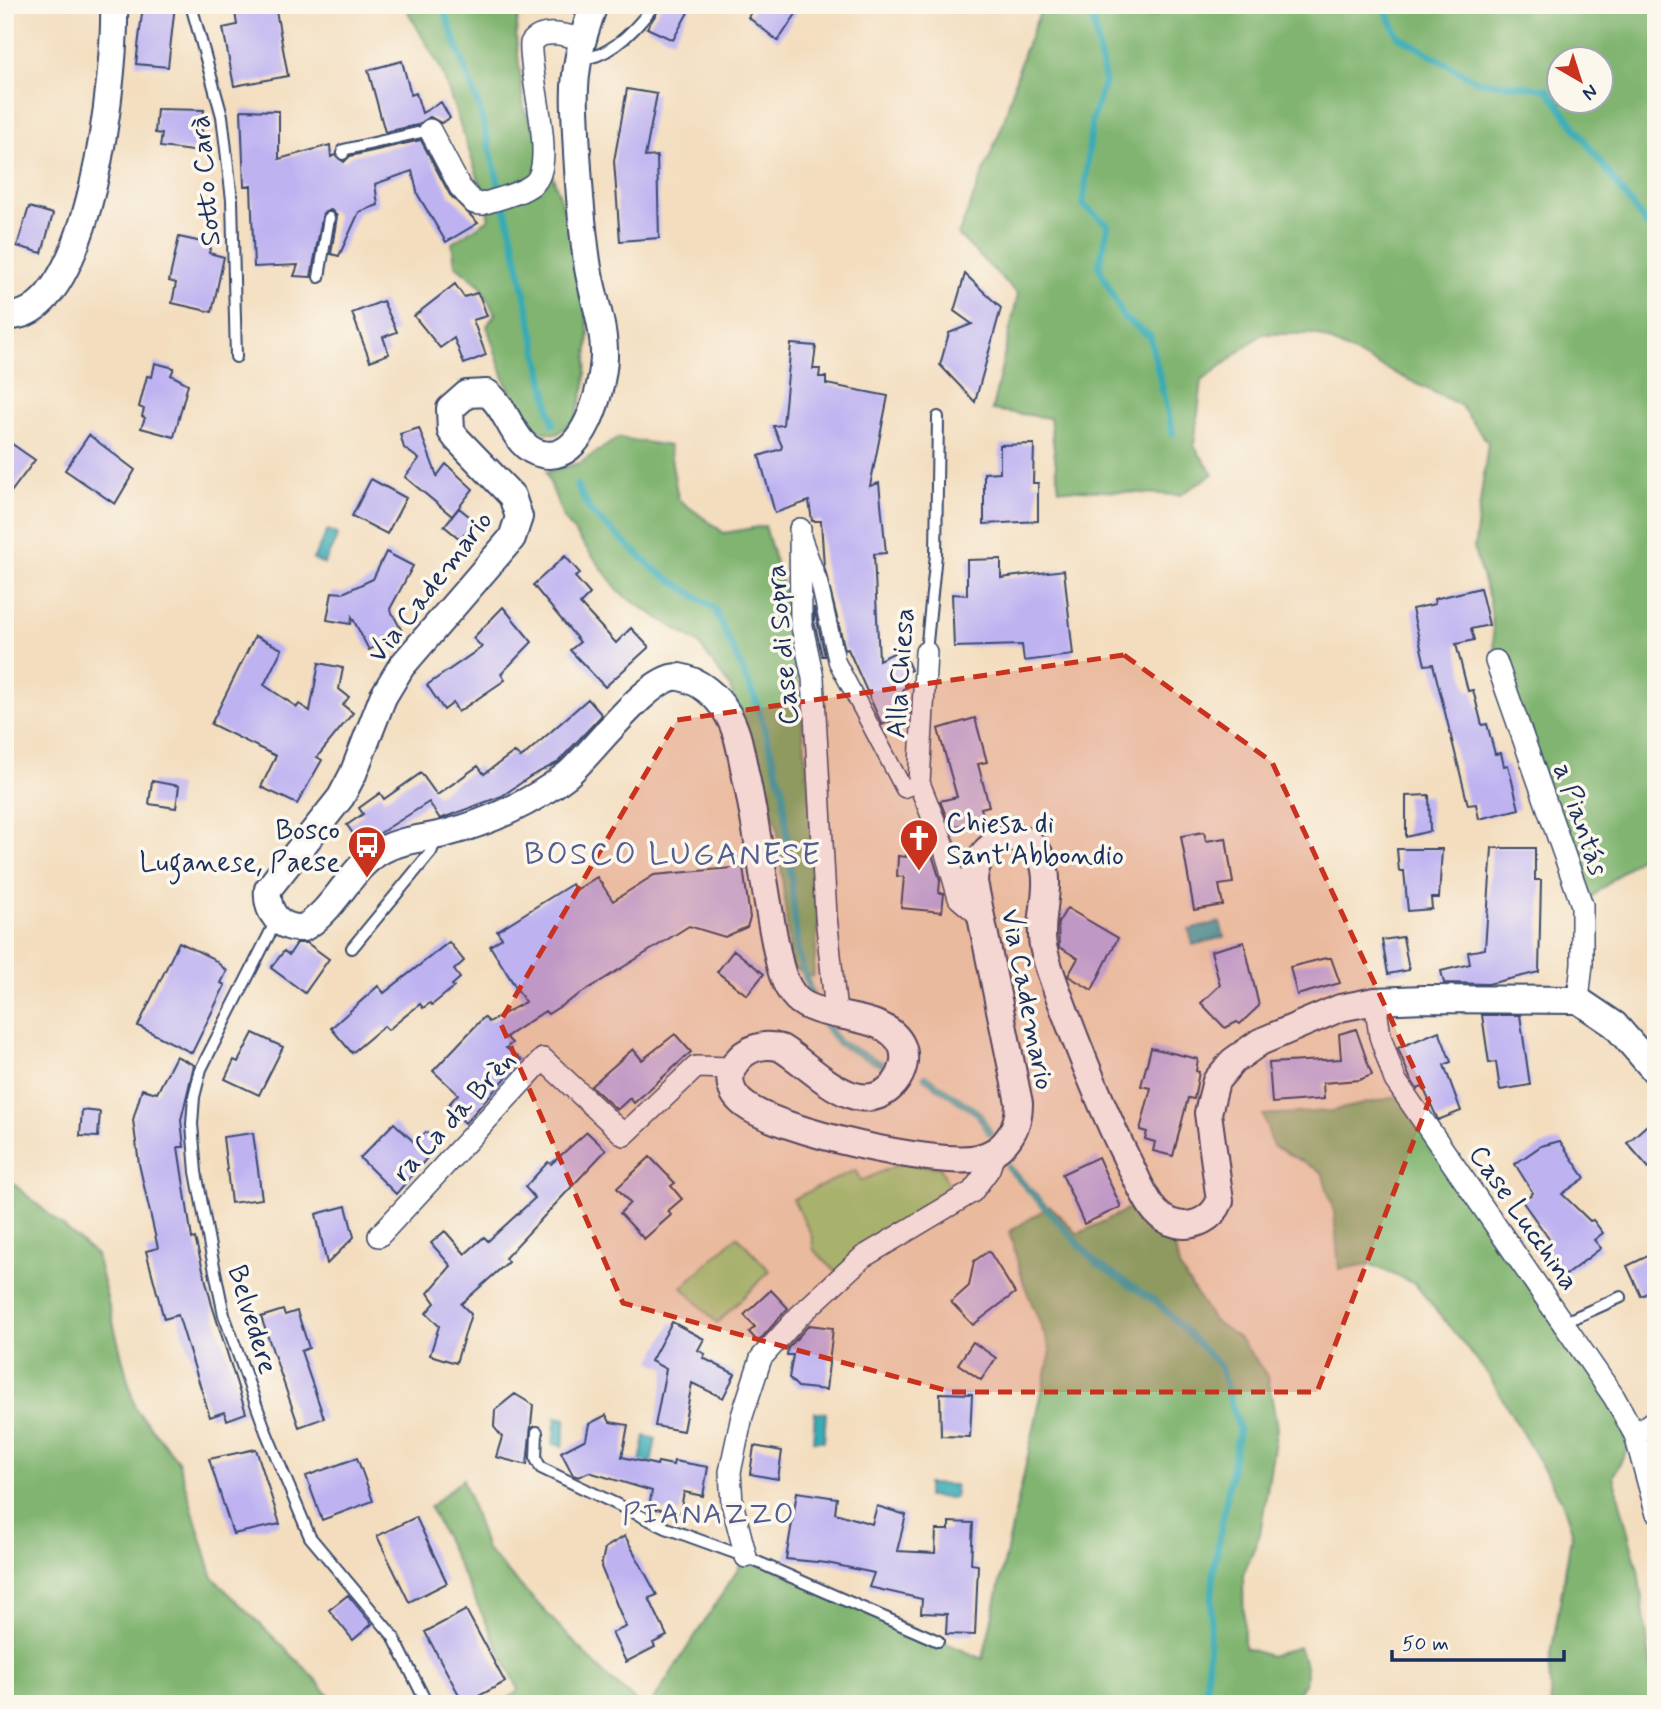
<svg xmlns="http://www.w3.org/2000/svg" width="1661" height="1709" font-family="Mynerve,sans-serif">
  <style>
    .green { fill: #a0d281; stroke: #5e8070; stroke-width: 2 }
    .forest { fill: #80b46f; stroke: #4e7266; stroke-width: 2; fill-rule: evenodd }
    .water { fill: #39abb3; stroke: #2a6d88; stroke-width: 2 }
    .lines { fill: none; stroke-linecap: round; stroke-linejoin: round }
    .stream { stroke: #39abb3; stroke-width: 7 }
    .building { fill: #beb2f1 }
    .service-casing { stroke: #3b496c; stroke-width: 14 }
    .pedestrian-casing { stroke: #3b496c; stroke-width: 19 }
    .minor-casing { stroke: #3b496c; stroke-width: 24 }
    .tertiary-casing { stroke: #3b496c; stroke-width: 30 }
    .service { stroke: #fff; stroke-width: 10 }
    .pedestrian { stroke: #fff; stroke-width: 16 }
    .minor { stroke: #fff; stroke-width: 21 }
    .tertiary { stroke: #fff; stroke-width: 26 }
    .marked { fill: #c8321e; fill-opacity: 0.2; stroke: #c8321e; stroke-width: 5; stroke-dasharray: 14 9; stroke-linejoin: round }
    .labels { text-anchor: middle; stroke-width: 7; stroke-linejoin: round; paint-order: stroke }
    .street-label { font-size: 28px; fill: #1b2f5e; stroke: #fbf7ec }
    .poi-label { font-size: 28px; fill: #1b2f5e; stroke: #fbf7ec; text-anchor: start }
    .neighbourhood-label { font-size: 30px; letter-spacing: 2px; fill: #545d91; stroke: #fbf7ec }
    .quarter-label { font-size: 32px; letter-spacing: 2px; fill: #545d91; stroke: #fbf7ec }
  </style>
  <rect width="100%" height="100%" fill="#fbf7ec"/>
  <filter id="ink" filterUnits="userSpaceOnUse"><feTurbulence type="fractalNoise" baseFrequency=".0143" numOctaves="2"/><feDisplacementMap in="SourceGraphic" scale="14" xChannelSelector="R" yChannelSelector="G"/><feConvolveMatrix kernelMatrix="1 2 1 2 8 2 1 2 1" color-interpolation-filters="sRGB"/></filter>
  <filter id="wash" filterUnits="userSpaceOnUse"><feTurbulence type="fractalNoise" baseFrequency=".00686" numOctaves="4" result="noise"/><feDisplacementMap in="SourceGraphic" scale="28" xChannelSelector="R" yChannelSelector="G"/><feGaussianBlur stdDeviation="1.57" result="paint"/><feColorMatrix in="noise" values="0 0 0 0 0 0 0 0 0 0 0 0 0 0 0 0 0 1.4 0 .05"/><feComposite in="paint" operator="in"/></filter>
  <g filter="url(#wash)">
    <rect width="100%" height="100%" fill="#f3ddbe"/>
    <!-- green -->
    <path class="green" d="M899 1164 940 1167 957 1202 840 1276 814 1250 811 1234 793 1199 855 1170 861 1181Z
      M737 1236 770 1271 717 1323 682 1287Z"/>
    <!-- forest -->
    <path class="forest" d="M404 5H519L516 36 524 109 538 135 571 228 589 333 585 386 575 420 557 434 533 430 505 381 487 326 495 314 480 285 455 265 452 243 489 219 482 189 441 69Z
      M1043 5H1108L1152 17 1181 5H1656V844L1582 905 1496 661 1490 602 1474 550 1488 443 1460 405 1316 334H1262L1202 381 1194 446 1213 474 1180 495 1059 489 1050 418 992 410 1018 294 958 235 1003 124 1023 54ZM1560 60H1602V102H1560Z
      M618 438 669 446 678 499 724 533 765 526 792 619 817 869 819 917 813 977 791 967 777 826 730 687 698 643 621 594 563 517 546 472 580 463Z
      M1405 1095 1635 1435 1613 1476 1638 1570 1656 1704H1551L1549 1667 1572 1531 1562 1501 1488 1374 1415 1284 1370 1264 1339 1269 1334 1212 1322 1172 1273 1146 1263 1115 1331 1111Z
      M8 1179 96 1255 135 1408 178 1461 213 1578 310 1673 336 1704H5V1180Z
      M1147 1200 1170 1222 1179 1267 1212 1319 1241 1340 1268 1377 1277 1428 1260 1534 1243 1575 1244 1648 1270 1656 1299 1647C1310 1675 1309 1682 1289 1704H651L746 1557 983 1659 1051 1351 1024 1284 1009 1232 1050 1206 1078 1234Z
      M463 1479 486 1549 606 1676 639 1704H501L519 1690 430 1507Z"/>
    <!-- water -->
    <path class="water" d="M328 530 338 535 324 564 313 559Z
      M1220 922 1224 937 1193 945 1189 930Z
      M815 1412 826 1413 824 1441H813Z
      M556 1417 566 1419 563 1446 553 1444Z
      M645 1436 656 1439 651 1464 640 1462Z
      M927 1484 955 1485V1498L927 1497Z"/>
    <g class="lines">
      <!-- stream -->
      <path class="stream" d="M442 5 479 107 513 239 553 424
        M1090 5 1105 81 1092 120 1083 205 1108 225 1099 267 1124 318 1150 336 1173 434
        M1383 5 1398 36 1476 81 1547 89 1656 238
        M577 485 590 511 654 569 714 608 755 698 783 791 798 954 813 999
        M819 1017 839 1043 881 1064
        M925 1077 978 1113 990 1133
        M1008 1167 1096 1263 1158 1303 1220 1366 1239 1429 1214 1568 1205 1704"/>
    </g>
    <g id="blocks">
      <!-- building -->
      <path class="building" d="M143 5H175L168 67 136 64Z
        M234 5H275L288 76 234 86 223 28 237 25Z
        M662 5H692L673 40 647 28Z
        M757 5H802L778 41 748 17Z
        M402 61 411 95 416 93 422 113 441 102 450 118 441 123 430 117 418 125 385 132 368 70Z
        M627 89 657 94 645 157 657 156 659 238 620 241 614 161Z
        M157 109 204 110 200 152 160 147 162 134 155 133Z
        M241 110 279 111V159L330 145 331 157 335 155 344 162 350 156 421 140 450 195 478 223 446 242 418 195 412 171 375 184 378 205 359 212 339 256 331 254 337 216 331 210 323 213 311 277 294 276 298 265 254 267 251 186H244Z
        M29 207 53 214 42 253 17 246Z
        M179 237 211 244 209 253 224 257 212 312 172 303 176 283 169 281Z
        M965 274 1001 308 975 402 940 365 949 333 972 324 954 311Z
        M455 284 464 297 477 293 480 297 487 316 473 320 486 355 464 364 454 338 440 348 414 316Z
        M383 301 397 332 383 337 389 354 370 361 352 313Z
        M791 344 816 346 813 369H820L819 377H826V384L888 396 870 486 879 483 886 553 874 554 879 660 902 649 911 670 902 674 908 687 903 689 910 713 882 725 848 649 845 650 824 566 821 521H812L809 501 775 513 759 456 781 449 782 446 773 426 783 425Z
        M155 363 174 368 171 375 188 384 174 437 141 428 145 418 142 416 144 409 139 407 147 376 152 377Z
        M419 428 437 476 446 464 473 489 452 516 405 477 419 459 404 448 400 434Z
        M89 435 135 470 115 504 65 470Z
        M5 439 35 460 5 500Z
        M1034 444 1033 483H1038V521L984 524V473L1000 472V445Z
        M371 479 406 498 387 534 352 516Z
        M459 508 475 521 460 539 444 526Z
        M386 552 413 566 390 609 403 633 369 650 352 617 351 624 327 620 332 592 343 593 373 579Z
        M565 556 580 573 575 577 590 594 580 604 616 643 631 628 649 647 605 687 570 650 580 642 533 585Z
        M1001 559V578L1064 570 1073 655 1024 661 1022 645 954 647 952 594 967 595V560Z
        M1480 588 1489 625 1471 629 1474 640 1456 644 1468 691 1473 690 1482 725 1487 724 1495 754 1501 753 1504 766 1508 765 1519 809 1479 819 1476 804 1468 805 1433 664 1425 665 1412 609 1435 604 1434 599Z
        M503 607 532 642 501 674 505 680 458 712 453 703 444 710 427 685 482 647 473 638Z
        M814 607 825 656H822L814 621Z
        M255 636 282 649 264 685 297 707 299 704 310 711 319 663 343 668 339 689 349 697 343 705 353 713 317 757 322 760 297 804 261 787 276 756 211 724Z
        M588 699 602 715 557 763 531 776 502 796 440 819 429 802 361 845 347 825 363 814 359 808 380 793 384 799 421 773 437 795 478 766 484 774 514 752 521 758Z
        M975 718 987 762 978 764 989 806 981 808 984 818 951 828 940 801 957 797 938 729Z
        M152 781 179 786 176 808 149 804Z
        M1429 795 1430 831 1406 837V796Z
        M1204 832 1206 841 1226 838 1233 883 1219 885 1223 905 1194 910 1181 836Z
        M908 837 927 839 940 880 939 893H944L942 912 901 908 904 877 897 876 898 856 906 857Z
        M1492 848H1535V880H1541L1539 972 1488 984 1444 983 1441 971 1470 964 1468 952 1485 949Z
        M1397 849H1442L1439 898H1431L1432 909 1408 911 1404 871H1399Z
        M743 867 750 918 747 927 725 937 689 926 548 1014 545 1011 506 1037 512 1043 506 1048 522 1060 465 1123 448 1105 458 1094 433 1071 484 1017 489 1022 525 1002 490 946 502 938 497 931 572 884 576 890 597 877 613 901 654 875Z
        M1067 908 1118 938 1092 990 1068 976 1078 958 1059 947 1058 923Z
        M1403 937 1409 970 1388 974 1382 940Z
        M179 942 212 958 227 971 221 983 225 985 192 1053 138 1026Z
        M449 942 464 961 454 970 460 978 452 985 454 987 432 1005 430 1003 423 1008 420 1004 388 1030 384 1026 352 1053 331 1028 378 986 384 993Z
        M1244 942 1259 1006 1240 1024 1237 1022 1225 1028 1201 1003 1220 985 1211 951Z
        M297 943H307L329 959 305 993 271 968 284 951 289 955Z
        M734 950 764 974 747 995 717 972Z
        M1326 958H1331L1340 983 1297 995 1290 967Z
        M1482 1015H1520L1530 1085 1500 1090 1496 1062 1489 1063Z
        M1356 1029 1372 1075 1359 1080 1323 1083 1324 1099 1272 1103 1269 1063 1341 1059 1339 1034Z
        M1439 1031 1451 1062 1444 1065 1461 1111 1438 1120 1423 1087 1417 1089 1410 1078 1398 1048Z
        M253 1033 283 1047 259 1095 225 1079 234 1060 238 1062Z
        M675 1034 691 1052 634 1103 630 1098 617 1110 591 1086 633 1049 642 1060Z
        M1151 1048 1198 1059 1196 1071 1199 1072 1194 1099 1188 1098 1173 1156 1153 1151 1155 1142 1145 1139 1147 1132 1140 1130 1151 1088 1141 1086Z
        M176 1056 194 1065 181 1120 184 1147H178L192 1239 195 1238 212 1305 246 1413 227 1420 224 1412 210 1417 178 1315 164 1319 146 1251 158 1248 139 1164 133 1120 142 1089 157 1093Z
        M82 1110 100 1112 98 1137 80 1136Z
        M1656 1117V1176L1627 1143Z
        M394 1123 415 1143 426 1132 439 1144 396 1194 360 1158Z
        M587 1132 606 1150 505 1258 508 1262 461 1304 471 1314 456 1363 430 1355 439 1326 426 1313 435 1303 428 1293 451 1266 431 1243 445 1231 465 1254 484 1237 488 1241 535 1198 525 1187 548 1162 551 1164Z
        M253 1133 262 1199 231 1203 223 1137Z
        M1560 1141 1585 1178 1562 1194 1590 1221 1593 1220 1603 1233 1594 1240 1601 1248 1563 1277 1543 1249 1552 1243 1522 1201 1533 1193 1515 1164 1541 1146Z
        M650 1157 675 1183 671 1186 682 1199 668 1211 671 1215 644 1239 620 1213 630 1203 617 1188Z
        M1098 1157 1121 1207 1084 1224 1062 1174Z
        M346 1206 354 1237 327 1264 316 1214Z
        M989 1251 1015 1293 973 1325 951 1302 969 1286 974 1261Z
        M1656 1252V1289L1641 1296 1627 1266Z
        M771 1290 788 1308 758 1342 749 1332 755 1327 744 1315Z
        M283 1310 285 1315 297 1311 309 1348 301 1351 324 1418 299 1427 261 1317Z
        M672 1322 704 1339 698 1350 705 1354 703 1358 735 1374 723 1398 692 1383 683 1431 655 1426 666 1369 651 1361Z
        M809 1325 833 1328 826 1390 798 1387 789 1378 793 1355H787L788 1348Z
        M973 1342 996 1358 981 1380 958 1364Z
        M940 1393 972 1394 970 1437 941 1436Z
        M515 1394 533 1405 527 1465 496 1457 502 1437 494 1427 495 1410Z
        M606 1415 610 1422 628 1425 622 1457 657 1465 658 1462 673 1465 674 1461 708 1467 703 1496 684 1492 680 1513 649 1508 652 1491 589 1472 579 1477 573 1475 561 1452 586 1439 589 1424Z
        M754 1446 782 1451 778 1479 750 1474Z
        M256 1449 280 1524 233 1534 209 1459Z
        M357 1458 373 1501 322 1520 306 1476Z
        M797 1492 837 1498 835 1513 872 1524 877 1506 906 1515 897 1551 935 1553 936 1530H949V1522L973 1523 971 1564 978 1565 975 1635 946 1634 947 1614 921 1613 922 1599 869 1587 874 1573 827 1563 786 1559Z
        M416 1517 447 1583 409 1602 377 1536Z
        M625 1536 657 1595 649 1598 667 1636 653 1643 655 1647 626 1662 612 1633 626 1627 601 1567 605 1548Z
        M348 1595 372 1624 353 1640 329 1610Z
        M466 1610 505 1682 464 1704 425 1632Z"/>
    </g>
  </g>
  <g filter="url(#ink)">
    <use href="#blocks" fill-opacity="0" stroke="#3b496c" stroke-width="2"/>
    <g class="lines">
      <!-- service casing -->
      <g class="service-casing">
        <path id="service" d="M191 5 222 116 232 200 236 357
          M580 59C610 58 637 28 654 5
          M343 154V150L430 130
          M319 277 329 218
          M926 652 936 554 938 417
          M277 919 201 1069 194 1097 192 1124 196 1172 210 1247 224 1315 266 1432 310 1537 393 1636 427 1704
          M352 948 431 852 437 838
          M1565 1322 1621 1297
          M537 1432 536 1459 541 1468 666 1528 746 1557 938 1641"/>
      </g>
      <!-- pedestrian casing -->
      <g class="pedestrian-casing">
        <path id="pedestrian" d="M803 538 819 582 837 662 904 789 919 783"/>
      </g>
      <!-- minor casing -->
      <g class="minor-casing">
        <path id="minor" d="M430 130 460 187 474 203 482 204C497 199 521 194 533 184 558 165 528 73 531 43 542 28 566 35 581 39
          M800 529 801 622 813 678 826 916 836 1013
          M926 652 919 783 943 843 959 898 979 915
          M1496 661 1582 905V964L1578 1000
          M1375 1001 1380 1036 1395 1080 1614 1397 1635 1435 1656 1511
          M379 1236 543 1059 624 1135 696 1067 732 1068
          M1635 1435 1656 1419
          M746 1557 732 1503 730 1472 742 1416 761 1358 799 1316 863 1257 972 1192 989 1169 995 1151"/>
      </g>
      <!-- tertiary casing -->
      <g class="tertiary-casing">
        <path id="tertiary" d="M594 5C581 40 573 72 575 109 577 161 580 217 588 268 593 298 605 327 604 357 603 387 584 464 542 454 512 448 510 409 487 393L467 394 450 409 451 431 457 439 512 496 519 517 512 538 401 667 383 697 353 774 341 797 268 889C266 912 279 929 303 928 336 910 349 868 382 850 403 839 425 839 447 833 489 822 533 802 567 775 591 755 650 673 679 677 699 680 717 696 727 713 739 732 741 755 746 777 758 832 764 887 775 942 779 962 782 984 797 999 821 1022 886 1010 902 1046 907 1058 903 1073 895 1083 859 1124 813 1067 781 1048 744 1036 710 1079 745 1105 779 1131 936 1167 978 1158 1005 1152 1019 1129 1019 1103L974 882C974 840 1028 818 1043 862 1052 888 1038 919 1043 946 1048 969 1057 990 1065 1012 1084 1062 1103 1111 1127 1159 1136 1176 1143 1196 1155 1211 1161 1218 1168 1222 1177 1224 1195 1228 1213 1218 1220 1201L1208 1113 1216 1081 1233 1061 1260 1042 1340 1008 1375 1001 1424 999 1578 1000 1615 1025 1656 1072
          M5 316C92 323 116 67 114 5"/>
      </g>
      <!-- service -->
      <use href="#service" class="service"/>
      <!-- pedestrian -->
      <use href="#pedestrian" class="pedestrian"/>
      <!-- minor -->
      <use href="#minor" class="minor"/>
      <!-- tertiary -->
      <use href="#tertiary" class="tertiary"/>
    </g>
  </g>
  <!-- marked area -->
  <path class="marked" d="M1124 655 1272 762 1429 1101 1317 1392H952L623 1303 500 1022 677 720Z"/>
  <!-- icons -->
  <defs>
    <g id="church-pin" transform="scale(2.0125)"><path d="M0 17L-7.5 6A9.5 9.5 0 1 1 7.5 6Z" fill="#c8321e" stroke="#fbf7ec"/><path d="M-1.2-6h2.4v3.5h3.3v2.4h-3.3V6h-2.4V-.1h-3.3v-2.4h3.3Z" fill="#fff"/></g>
    <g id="bus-pin" transform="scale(2.0125)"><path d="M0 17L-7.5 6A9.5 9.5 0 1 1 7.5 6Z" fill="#c8321e" stroke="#fbf7ec"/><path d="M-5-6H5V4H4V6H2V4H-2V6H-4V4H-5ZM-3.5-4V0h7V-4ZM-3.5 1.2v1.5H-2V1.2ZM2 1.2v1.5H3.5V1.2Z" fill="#fff"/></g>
  </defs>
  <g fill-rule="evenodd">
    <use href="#church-pin" x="919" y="838"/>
    <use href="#bus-pin" x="367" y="845"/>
  </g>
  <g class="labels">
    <!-- street labels -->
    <g class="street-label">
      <text transform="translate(204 181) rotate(-95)" y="10">Sotto Carà</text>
      <text transform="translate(429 586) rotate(-52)" y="10">Via Cademario</text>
      <text transform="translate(781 645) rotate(-95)" y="10">Case di Sopra</text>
      <text transform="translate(899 673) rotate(-86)" y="10">Alla Chiesa</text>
      <text transform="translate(1582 819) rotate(71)" y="10">a Piantás</text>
      <text transform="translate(1029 999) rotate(79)" y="10">Via Cademario</text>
      <text transform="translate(453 1115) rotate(-47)" y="10">ra Ca da Brèn</text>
      <text transform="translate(1525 1217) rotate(55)" y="10">Case Lucchina</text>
      <text transform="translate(254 1319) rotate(73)" y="10">Belvedere</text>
    </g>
    <!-- poi labels -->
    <g class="poi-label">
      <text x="946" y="832">Chiesa di<tspan x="946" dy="32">Sant'Abbondio</tspan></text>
      <text x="340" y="839" text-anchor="end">Bosco<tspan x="340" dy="32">Luganese, Paese</tspan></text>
    </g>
    <!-- neighbourhood labels -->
    <g class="neighbourhood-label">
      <text x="709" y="1523">PIANAZZO</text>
    </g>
    <!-- quarter labels -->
    <g class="quarter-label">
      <text x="673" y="864">BOSCO LUGANESE</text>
    </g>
  </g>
  <!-- margin -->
  <rect width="1661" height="1709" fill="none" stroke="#fbf7ec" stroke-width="28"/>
  <!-- north arrow -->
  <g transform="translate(1580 80) rotate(141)"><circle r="33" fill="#fbf7ec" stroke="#a1a7b3" stroke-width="2"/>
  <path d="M0-5L12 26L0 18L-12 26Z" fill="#c8321e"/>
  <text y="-10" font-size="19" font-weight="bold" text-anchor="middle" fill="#1b2f5e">N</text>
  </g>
  <!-- scale -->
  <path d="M1392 1650v10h172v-10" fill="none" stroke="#1b2f5e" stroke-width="3.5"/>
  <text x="1402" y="1650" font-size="21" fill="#1b2f5e" stroke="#fbf7ec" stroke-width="5" paint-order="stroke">50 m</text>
</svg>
